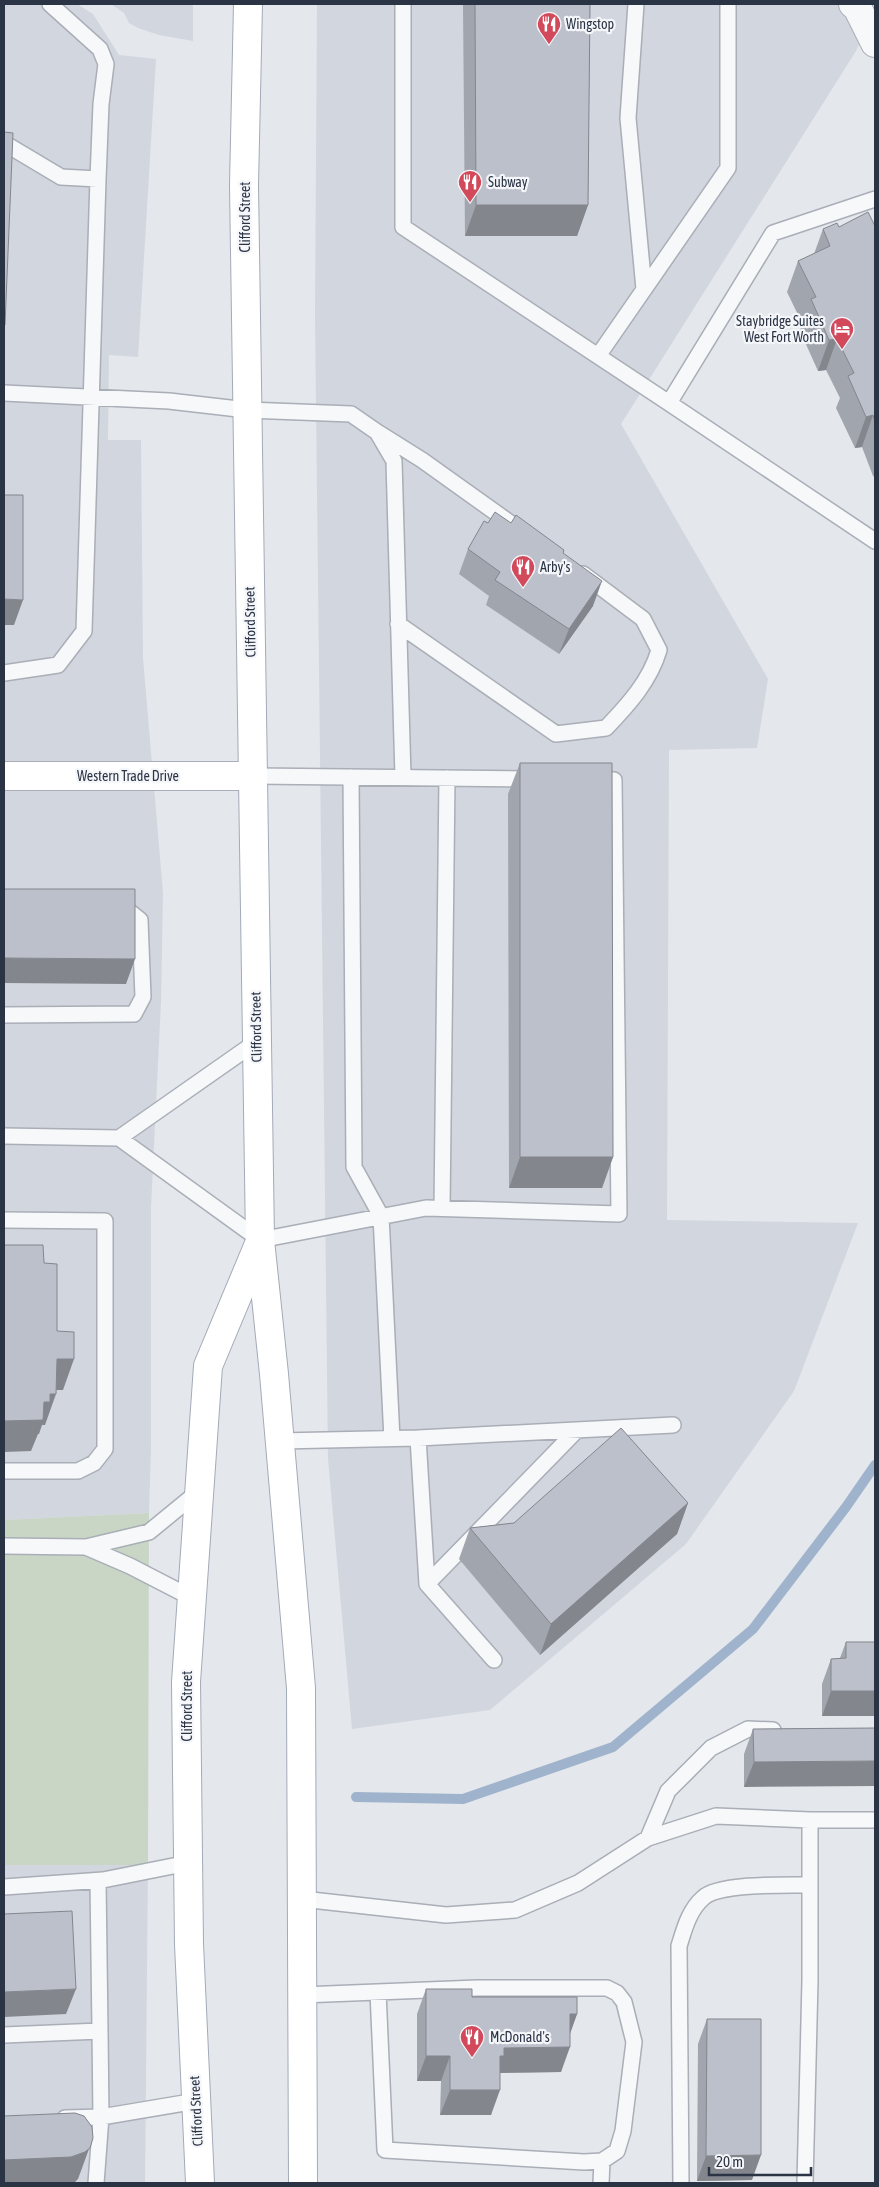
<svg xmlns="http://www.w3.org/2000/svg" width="879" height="2187" font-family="'Asap Condensed',sans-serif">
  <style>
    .built { fill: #d2d6de }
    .green { fill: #c9d6c5 }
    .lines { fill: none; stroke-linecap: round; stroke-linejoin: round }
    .stream { stroke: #9fb4cc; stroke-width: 10 }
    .lane-casing { stroke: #a9aeb7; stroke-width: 18 }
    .street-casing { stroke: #a9aeb7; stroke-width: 30 }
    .secondary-casing { stroke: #a9aeb7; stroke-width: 30 }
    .primary-casing { stroke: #a3abb8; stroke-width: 30 }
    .lane { stroke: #f7f8fa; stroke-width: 15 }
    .street { stroke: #f7f8fa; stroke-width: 28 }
    .secondary { stroke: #fff; stroke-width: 28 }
    .primary { stroke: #fff; stroke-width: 28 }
    .wall { fill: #a1a5ae }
    .shaded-wall { fill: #83868d }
    .building { fill: #bbc0ca; stroke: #83868d }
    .labels { text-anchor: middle; stroke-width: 4.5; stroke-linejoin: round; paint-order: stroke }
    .poi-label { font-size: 14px; fill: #2b3445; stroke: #f4f6f9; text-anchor: start }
    .street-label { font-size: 14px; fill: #2b3445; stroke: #f4f6f9 }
  </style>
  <rect width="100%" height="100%" fill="#e4e7ec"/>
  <!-- built -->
  <path class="built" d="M4 4H77L93 14 119 55 156 59 138 357 109 355 108 440H141L143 658 163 893 161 1002 151 1207V1449L149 1513 4 1520Z
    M111 4H193V41L159 35 138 28 129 23 124 13Z
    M317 4H875V9L856 51 621 424 768 679 757 748 669 750 667 1220 858 1223 794 1391 686 1544 490 1710 352 1729 328 1459 315 315Z
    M4 1865H148L145 2183H4Z"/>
  <!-- green -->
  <path class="green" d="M149 1513 148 1865H4V1520Z"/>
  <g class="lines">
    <!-- stream -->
    <path class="stream" d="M356 1797 463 1799 613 1747 753 1629 846 1507 875 1465"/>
    <!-- lane casing -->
    <g class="lane-casing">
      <path id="lane" d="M403 4V227L669 403
        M636 4 628 118 644 289
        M4 143 61 177 98 179
        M875 199 773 233 669 403 875 541
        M598 356 728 168V4
        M4 393 169 401 247 410 351 414 377 432 394 461 403 777
        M379 433 422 460 513 525
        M398 624 556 734 606 728C628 705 650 681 659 650L643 619 583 574
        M4 673 58 665 84 631 98 179 101 104 106 64 100 49 50 4
        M252 776 533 779
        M351 777 354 1167 381 1216 392 1439
        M4 1015 134 1014 143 997 140 920 119 903
        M4 1136 119 1138 260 1240 426 1208 619 1214 614 780 593 779
        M119 1138 256 1042
        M442 1208 447 778
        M4 1220 105 1221V1449L94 1463 78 1471H4
        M418 1438 427 1584 494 1660
        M280 1441 418 1438 673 1425
        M4 1546 86 1547 149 1532 199 1491
        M86 1547 130 1566 192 1598
        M427 1584 577 1430
        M648 1838 668 1791 711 1748 748 1729 773 1730
        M98 1881 100 2031
        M4 1887 103 1880 188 1863
        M302 1899 446 1915 515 1910 578 1883 648 1838 716 1816 810 1820
        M302 1995 477 1988H607L617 1993 624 2002 634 2042 623 2131 617 2151 602 2161 584 2162 385 2150 378 1992
        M4 2035 100 2031 101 2117 96 2183
        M65 2118 101 2117 196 2101
        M601 2183 602 2161
        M681 2183 679 1946C684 1930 689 1910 703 1898 718 1883 787 1885 810 1885
        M805 2183 810 1981V1820H875"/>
    </g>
    <!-- street casing -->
    <g class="street-casing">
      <path id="street" d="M853 4 857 7 875 43"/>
    </g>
    <!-- secondary casing -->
    <g class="secondary-casing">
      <path id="secondary" d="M4 776H252"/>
    </g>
    <!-- primary casing -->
    <g class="primary-casing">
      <path id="primary" d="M248 4 244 185 260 1240 274 1374 301 1688 303 2183
        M200 2183 189 1944 186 1682 208 1366 259 1244"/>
    </g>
    <!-- lane -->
    <use href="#lane" class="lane"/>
    <!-- street -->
    <use href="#street" class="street"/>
    <!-- secondary -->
    <use href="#secondary" class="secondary"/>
    <!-- primary -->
    <use href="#primary" class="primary"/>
  </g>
  <!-- wall -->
  <path class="wall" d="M463 4H590L588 205 577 236H465Z
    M875 226V477L873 476 862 447 855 448 836 408 840 398 826 370 818 371 800 331 802 323 787 292 798 261 814 254 823 229 839 227Z
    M488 523H511L563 554 593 606 559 654 486 605 489 596 459 574 468 549Z
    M520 763 613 1157 602 1188H509L508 794Z
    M688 1503 677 1534 540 1655 459 1559 470 1528Z
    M846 1642H875V1716H822V1684L831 1659 840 1658Z
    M875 1728 744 1787V1754L753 1729Z
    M426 1989 577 2014 570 2034 561 2072 500 2073 491 2115H440L441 2081H417V2014Z
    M707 2019 752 2180 697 2181 698 2044Z"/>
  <!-- shaded-wall -->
  <path class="shaded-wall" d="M476 205H588L577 236H465Z
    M837 339 826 370 818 371 829 340Z
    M873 415 862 447 855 448 866 417Z
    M602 581 593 606 559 654 569 629Z
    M4 599 23 600 14 625H4Z
    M4 958 135 959 126 984 4 983Z
    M520 1157H613L602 1188H509Z
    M57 1359H74L63 1390H46Z
    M50 1394H56L45 1425H42L39 1434H38L31 1451 4 1452V1421L44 1402Z
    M688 1503 677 1534 540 1655 551 1624Z
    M831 1691H875V1716H822Z
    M875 1761V1786L744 1787 754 1762Z
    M76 1989 66 2014 4 2017V1992Z
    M570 2014H577L568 2039Z
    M570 2047 561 2072 498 2073 500 2056 504 2048Z
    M426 2056H450L441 2081H417Z
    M450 2090H500L491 2115H440Z
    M93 2138 78 2179 74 2183H4V2160Z
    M761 2155 752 2180 697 2181 706 2156Z"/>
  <!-- building -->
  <path class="building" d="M475 4H590L588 205H476Z
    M4 132 13 133 5 325H4Z
    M868 212 875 226V422L873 415 866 417 848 376 854 373 837 339 829 340 811 299 816 297 798 261 830 246 823 229 837 223 839 227Z
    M4 495H23V600L4 599Z
    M495 512 511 523 516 515 564 550 563 553 602 581 569 629 495 580 500 572 468 549 484 521 488 523Z
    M520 763H612L613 1157H520Z
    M4 889H135V959L4 958Z
    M4 1245H43L44 1263 57 1264V1331L74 1332V1359H57L56 1394H50V1402H44L43 1420 4 1421Z
    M621 1428 688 1503 551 1624 470 1528 514 1523Z
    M846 1642H875V1691H831V1659L846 1658Z
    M875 1728V1761L754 1762 753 1729Z
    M72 1911 76 1989 4 1992V1914Z
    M426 1989H472V1997H577V2014H570V2047L504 2048V2056H500V2090H450V2056H426Z
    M707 2019H761V2155L706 2156Z
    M75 2113 84 2116 92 2127 93 2138 90 2148 85 2152 71 2157 4 2160V2116Z"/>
  <!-- icons -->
  <defs>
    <g id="restaurant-pin" transform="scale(1.25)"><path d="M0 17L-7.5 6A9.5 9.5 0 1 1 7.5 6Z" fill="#d1495b" stroke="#f4f6f9"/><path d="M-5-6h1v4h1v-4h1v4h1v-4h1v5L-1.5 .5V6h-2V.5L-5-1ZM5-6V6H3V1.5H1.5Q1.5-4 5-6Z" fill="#fff"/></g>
    <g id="hotel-pin" transform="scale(1.25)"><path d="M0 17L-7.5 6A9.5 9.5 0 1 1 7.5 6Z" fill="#d1495b" stroke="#f4f6f9"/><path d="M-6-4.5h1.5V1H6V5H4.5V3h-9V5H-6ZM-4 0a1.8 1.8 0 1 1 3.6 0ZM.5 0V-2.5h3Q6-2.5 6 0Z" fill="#fff"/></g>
  </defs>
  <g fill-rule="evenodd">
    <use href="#restaurant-pin" x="549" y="24"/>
    <use href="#restaurant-pin" x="470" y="182"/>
    <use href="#hotel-pin" x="842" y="329"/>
    <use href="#restaurant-pin" x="523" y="567"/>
    <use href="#restaurant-pin" x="472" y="2037"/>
  </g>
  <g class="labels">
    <!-- poi labels -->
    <g class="poi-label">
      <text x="566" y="29">Wingstop</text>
      <text x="488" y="187">Subway</text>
      <text x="824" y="326" text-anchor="end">Staybridge Suites<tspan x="824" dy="16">West Fort Worth</tspan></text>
      <text x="540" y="572">Arby's</text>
      <text x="490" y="2042">McDonald's</text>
    </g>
    <!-- street labels -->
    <g class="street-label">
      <text transform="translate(245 217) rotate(-90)" y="5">Clifford Street</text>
      <text transform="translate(250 622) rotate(-91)" y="5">Clifford Street</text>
      <text x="128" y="781">Western Trade Drive</text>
      <text transform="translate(256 1027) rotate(-91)" y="5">Clifford Street</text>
      <text transform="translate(187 1706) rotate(-90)" y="5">Clifford Street</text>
      <text transform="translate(196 2111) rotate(-93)" y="5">Clifford Street</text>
    </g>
  </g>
  <!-- border -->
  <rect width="879" height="2187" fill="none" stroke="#2b3445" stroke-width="10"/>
  <!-- scale -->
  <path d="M709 2167v8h102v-8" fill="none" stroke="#2b3445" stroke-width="2.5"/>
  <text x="716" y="2167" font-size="15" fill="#2b3445" stroke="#f4f6f9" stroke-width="4" paint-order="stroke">20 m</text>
</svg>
